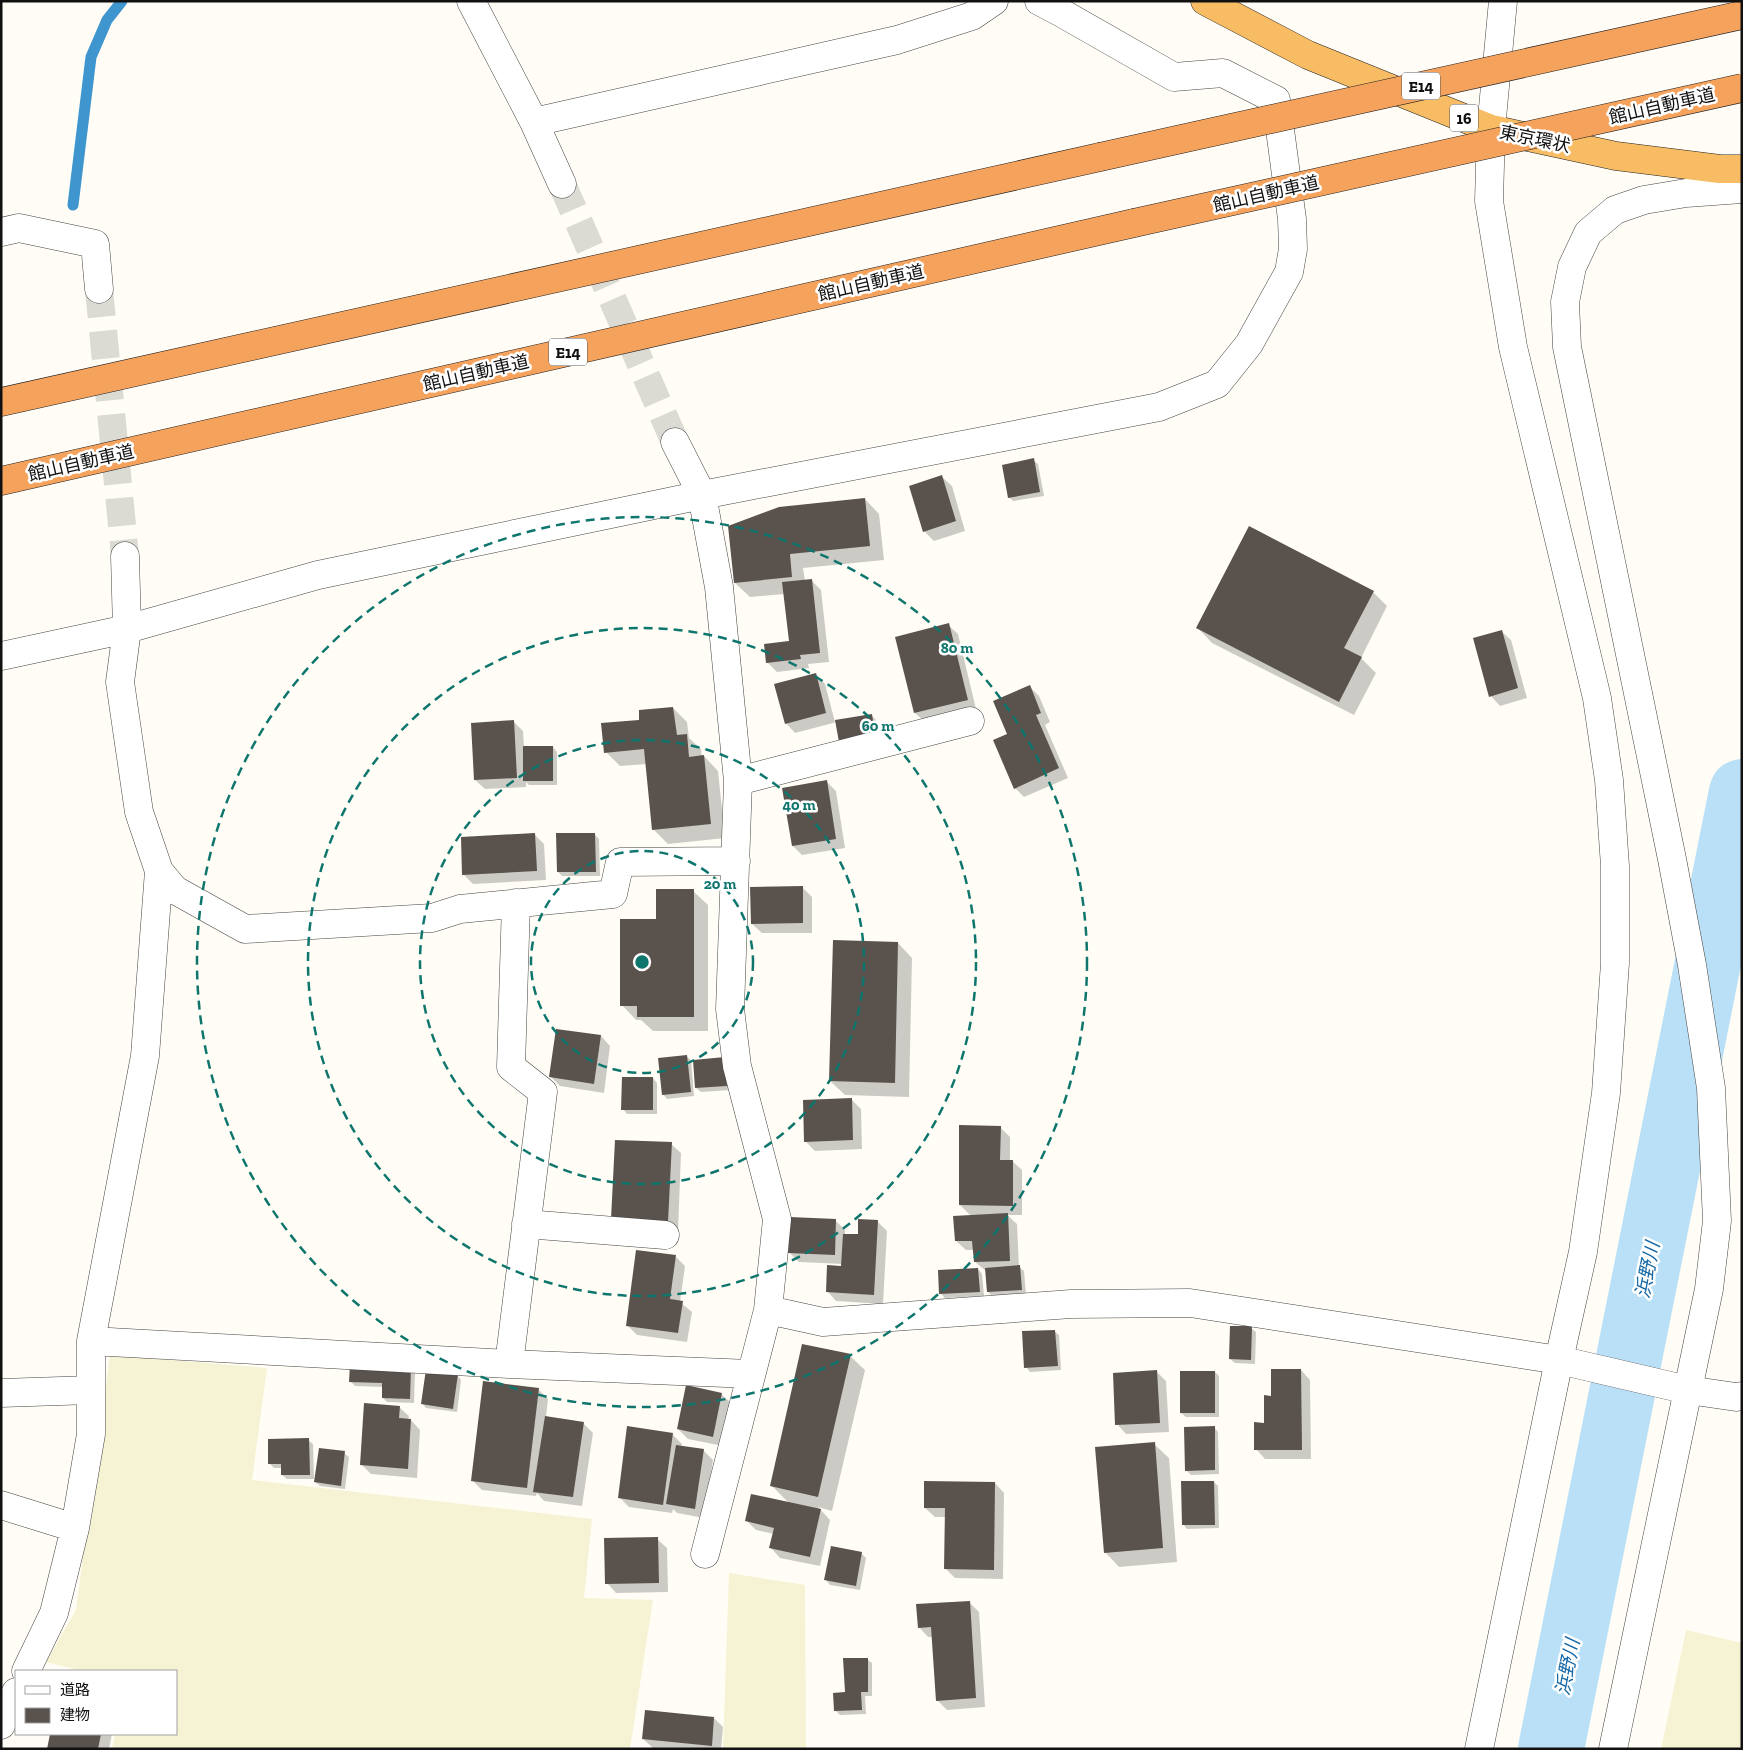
<svg xmlns="http://www.w3.org/2000/svg" width="1743" height="1750" font-family="'Zilla Slab','Noto Sans JP',serif">
  <style>
    .farmland { fill: #f6f3d4 }
    .shadow { fill: #0003 }
    .lines { fill: none; stroke-linecap: round; stroke-linejoin: round }
    .stream { stroke: #3f96cf; stroke-width: 11 }
    .river { stroke: #b9e0f7; stroke-width: 66 }
    .building { fill: #5a524d }
    .minor-tunnel { stroke: #dbdad3; stroke-width: 28; stroke-dasharray: 28 14; stroke-linecap: butt }
    .minor-casing { stroke: #444; stroke-width: 29 }
    .tertiary-casing { stroke: #444; stroke-width: 29 }
    .trunk-casing { stroke: #222; stroke-width: 29 }
    .motorway-casing { stroke: #222; stroke-width: 29 }
    .minor { stroke: #fff; stroke-width: 28 }
    .tertiary { stroke: #fff; stroke-width: 28 }
    .trunk { stroke: #f7bc64; stroke-width: 28 }
    .motorway { stroke: #f5a25d; stroke-width: 28 }
    .motorway-bridge-casing { stroke: #222; stroke-width: 29; stroke-linecap: butt }
    .motorway-bridge { stroke: #f5a25d; stroke-width: 28 }
    .ring { fill: none; stroke: #0f766e; stroke-width: 2.5; stroke-dasharray: 9 6 }
    .labels { text-anchor: middle; stroke-width: 5; stroke-linejoin: round; paint-order: stroke }
    .shield { fill: #fff; stroke: #585858; stroke-width: 1 }
    .shield-label { font-size: 16px; font-weight: bold; fill: #111 }
    .street-label { font-size: 18px; fill: #111; stroke: #fff }
    .water-label { font-size: 19px; font-style: italic; fill: #1768a6; stroke: #fff }
    .centre { fill: #0f766e; stroke: #fff; stroke-width: 2.5 }
    .ring-label { font-size: 15px; text-anchor: middle; font-weight: bold; fill: #0f766e; stroke: #fff; stroke-width: 5; stroke-linejoin: round; paint-order: stroke }
  </style>
  <rect width="100%" height="100%" fill="#fffdf5"/>
  <!-- farmland -->
  <path class="farmland" d="M110 1355 267 1368 252 1480 592 1519 584 1598 653 1600 630 1749H112L115 1734H176V1671H82L46 1662 76 1610Z
    M729 1573 805 1585 806 1749H723Z
    M1686 1630 1742 1643V1749H1661Z"/>
  <!-- shadow -->
  <path class="shadow" d="M1033 460 1038 464 1044 496 1013 501 1009 497Z
    M942 477 952 486 965 531 934 541 924 531Z
    M865 499 879 514 884 560 803 568 805 581 811 580 821 590 829 662 808 664 809 668 777 672 767 662 790 642 784 594 750 597 735 583Z
    M1373 592 1387 606 1361 658 1376 673 1354 715 1212 643 1198 628Z
    M948 625 958 634 976 709 925 722 915 713Z
    M1501 631 1511 640 1527 698 1500 706 1491 696Z
    M816 674 825 684 835 722 871 715 876 720 879 740 837 722 795 733 786 723Z
    M1029 686 1039 696 1050 722 1045 725 1068 778 1024 797 1015 788 1009 735Z
    M673 708 687 722 689 738 701 749 702 757 704 756 718 771 725 838 668 844 653 829 647 764 620 766 606 752 641 721Z
    M514 722 523 731 524 747H553L557 752V785H529L526 782V787L485 789 475 780Z
    M826 781 836 791 845 848 802 855 793 846 784 789Z
    M535 835 544 844 546 880 473 884 463 874Z
    M595 835 599 839 600 876H562L558 872Z
    M802 887 812 897V933H762L752 924Z
    M693 891 708 905V1031H653L641 1020H636L622 1005 657 920Z
    M898 943 912 958 909 1097 845 1095 830 1081Z
    M601 1036 610 1046 604 1093 560 1086 551 1077Z
    M686 1056 691 1060 694 1096 667 1099 663 1094Z
    M724 1059 730 1090 701 1092 696 1088Z
    M653 1078 657 1083V1114H627L623 1109Z
    M852 1100 861 1109 862 1149 815 1151 805 1141Z
    M1000 1127 1010 1137V1161H1012L1022 1170V1215H1007L1017 1224 1019 1267 1024 1271 1026 1294 992 1296 988 1292 986 1271 975 1262 974 1250H966L956 1241 971 1216 960 1205Z
    M671 1144 681 1153 678 1231 622 1228Z
    M835 1220 845 1230V1235L859 1236 878 1222 887 1231 883 1304 836 1301 827 1291 843 1268V1264L799 1262 789 1252Z
    M676 1257 685 1266 680 1302 692 1312 687 1342 637 1335 627 1325Z
    M978 1269 982 1274 984 1296 945 1298 940 1293Z
    M1251 1328 1256 1332 1255 1364 1235 1363 1230 1359Z
    M1054 1331 1059 1335 1061 1370 1030 1372 1026 1367Z
    M850 1356 865 1370 832 1511 818 1507 830 1520 820 1566 780 1558 771 1548 774 1534 756 1530 747 1521 789 1503 772 1486Z
    M1301 1370 1310 1380 1311 1459H1265L1256 1449 1266 1424 1272 1397Z
    M415 1371 414 1403 387 1402 383 1398V1387L355 1386 351 1382Z
    M1156 1371 1166 1381 1169 1432 1126 1434 1117 1424Z
    M1215 1372 1219 1376V1417H1186L1181 1413Z
    M457 1375 461 1380 457 1412 426 1408 422 1403Z
    M539 1390 548 1399 546 1417 583 1423 593 1433 582 1506 544 1501 537 1493 536 1496 482 1490 472 1480Z
    M721 1394 731 1403 723 1446 688 1439 678 1429Z
    M399 1407 409 1416 408 1420H411L420 1430 417 1478 371 1474 362 1465Z
    M1214 1427 1218 1432 1219 1474 1191 1475 1186 1470Z
    M672 1434 682 1444 681 1447 703 1450 713 1460 704 1518 677 1513 673 1509 672 1513 629 1507 619 1497Z
    M308 1440 313 1444 314 1479H287L282 1475V1468H274L269 1463Z
    M1154 1444 1169 1458 1177 1562 1119 1567 1105 1552Z
    M344 1453 349 1457 345 1489 320 1486 315 1482Z
    M1214 1482 1218 1486 1219 1528 1187 1529 1183 1524Z
    M995 1483 1004 1493 1003 1579 955 1578 945 1568 946 1517H935L925 1508Z
    M657 1539 667 1548 668 1592 616 1593 607 1583Z
    M861 1553 866 1558 860 1590 830 1585 826 1580Z
    M969 1602 979 1612 985 1707 947 1710 937 1700 933 1637H928L919 1627Z
    M867 1659 872 1663V1696H865L866 1714 840 1715 836 1711Z
    M714 1718 723 1727 721 1749 653 1748 643 1739Z
    M51 1734H112L109 1749H48Z"/>
  <g class="lines">
    <!-- stream -->
    <path class="stream" d="M73 205 91 57 107 20 122 1"/>
    <!-- river -->
    <path class="river" d="M1551 1749 1742 792"/>
  </g>
  <!-- building -->
  <path class="building" d="M1034 458 1040 492 1008 498 1002 465Z
    M942 475 956 521 923 532 909 486Z
    M865 498 870 546 790 554 792 577 734 583 728 526 779 507Z
    M1249 526 1374 591 1344 648 1362 657 1339 702 1196 628Z
    M812 579 820 653 800 655 801 659 766 663 764 644 789 641 782 582Z
    M949 623 968 700 914 713 895 637Z
    M1502 630 1518 688 1489 697 1473 638Z
    M816 673 826 713 785 724 774 684Z
    M1030 685 1041 713 1036 715 1059 768 1014 789 993 740 1007 734 993 701Z
    M673 707 677 735 687 734 689 757 704 755 711 824 652 830 644 749 604 753 601 723 639 720V710Z
    M872 714 875 735 839 742 835 720Z
    M514 720 517 778 474 780 471 723Z
    M523 746H553V781H523Z
    M827 780 836 839 792 846 782 788Z
    M535 833 537 871 462 875 461 837Z
    M556 833H595L596 872H557Z
    M803 886V923L751 924 750 887Z
    M656 889H694V1017H637V1006H620V919H656Z
    M833 940 898 942 895 1083 829 1081Z
    M556 1029 601 1035 594 1084 549 1077Z
    M687 1055 691 1092 662 1095 658 1058Z
    M725 1057 727 1086 695 1088 693 1060Z
    M622 1077H653V1110H621Z
    M852 1098 853 1140 804 1142 803 1100Z
    M959 1125 1001 1126 1000 1160H1013V1206L959 1205Z
    M615 1140 672 1142 668 1222 611 1219Z
    M1008 1213 1010 1261 974 1262 972 1241H955L953 1216Z
    M790 1217 836 1219 835 1255 788 1253Z
    M858 1219 878 1220 874 1295 826 1292 827 1265 841 1266 843 1234H858Z
    M636 1250 676 1255 670 1299 683 1301 678 1333 626 1326Z
    M1020 1265 1022 1290 987 1292 985 1268Z
    M978 1268 980 1292 939 1294 938 1270Z
    M1230 1326H1252L1251 1360 1229 1359Z
    M1055 1330 1058 1366 1024 1368 1022 1331Z
    M802 1344 851 1354 818 1497 770 1486Z
    M350 1364 411 1366 410 1399 382 1398V1383L349 1382Z
    M426 1369 458 1374 453 1409 421 1404Z
    M1271 1369H1301L1302 1450H1254V1422L1264 1423V1395L1271 1396Z
    M1157 1370 1160 1423 1115 1425 1113 1373Z
    M1180 1371H1215V1413H1180Z
    M483 1381 539 1388 527 1488 471 1481Z
    M686 1385 722 1393 713 1437 677 1429Z
    M364 1403 400 1406 399 1418 411 1419 408 1469 360 1465Z
    M545 1416 584 1422 573 1497 533 1492Z
    M627 1426 673 1433 663 1505 618 1498Z
    M1215 1426V1470L1185 1471 1184 1427Z
    M309 1438 310 1475H281V1464H268V1439Z
    M1155 1442 1163 1548 1104 1553 1095 1447Z
    M676 1445 704 1449 695 1509 666 1504Z
    M319 1448 345 1451 341 1486 314 1482Z
    M924 1481 995 1482 994 1570 944 1569 945 1508H924Z
    M1181 1481H1214L1215 1525H1182Z
    M751 1494 821 1509 810 1557 769 1548 774 1528 745 1521Z
    M658 1537 659 1583 605 1584 604 1538Z
    M831 1546 862 1552 856 1586 824 1580Z
    M970 1601 976 1698 936 1701 931 1627 918 1628 916 1604Z
    M843 1658H868V1692H861L862 1710 834 1711 833 1693 845 1692Z
    M645 1710 714 1717 712 1746 642 1739Z
    M50 1734H101L98 1749H47Z"/>
  <g class="lines">
    <!-- minor-tunnel -->
    <path class="minor-tunnel" d="M562 184 675 442
      M99 289 125 556"/>
    <!-- minor casing -->
    <g class="minor-casing">
      <path id="minor" d="M471 1 534 122 562 184
        M534 122 897 40 972 16 994 1
        M1 232 19 228 95 244 99 289
        M675 442 702 495 719 587 738 781 730 1009 737 1066 777 1219 768 1310 705 1554
        M1 656 127 629 318 575 702 495 1159 407 1217 384 1249 344 1289 272 1293 249 1292 219 1276 100 1223 73 1174 77 1060 12 1039 1
        M738 781 970 721
        M159 871 175 890 245 929 432 918 460 909 613 894 620 862 736 861
        M526 1224 665 1235
        M768 1310 823 1322 1071 1304 1190 1303 1559 1360 1688 1390 1736 1397 1742 1396
        M91 1341 509 1364 750 1374
        M509 1364 543 1092 511 1067 516 903
        M1 1393 91 1390
        M1 1505 75 1528
        M26 1671 54 1613 75 1528 91 1434V1341L145 1056 159 871 139 812 120 682 127 629 125 556
        M1 1725 16 1692"/>
    </g>
    <!-- tertiary casing -->
    <g class="tertiary-casing">
      <path id="tertiary" d="M1479 1749 1559 1360 1583 1252 1606 1093 1615 963V866L1609 780 1597 698 1513 347 1489 201 1491 129 1503 1
        M1613 1749 1709 1289 1717 1221 1711 1088 1692 965 1672 859 1567 347 1565 302 1572 267 1588 233 1615 210 1644 200 1686 193 1742 189"/>
    </g>
    <!-- trunk casing -->
    <g class="trunk-casing">
      <path id="trunk" d="M1205 1 1308 55 1491 129 1616 156 1720 169H1742"/>
    </g>
    <!-- motorway casing -->
    <g class="motorway-casing">
      <path id="motorway" d="M1 402 1100 157
        M1 481 1134 223"/>
    </g>
    <!-- minor -->
    <use href="#minor" class="minor"/>
    <!-- tertiary -->
    <use href="#tertiary" class="tertiary"/>
    <!-- trunk -->
    <use href="#trunk" class="trunk"/>
    <!-- motorway -->
    <use href="#motorway" class="motorway"/>
    <!-- motorway-bridge casing -->
    <g class="motorway-bridge-casing">
      <path id="motorway-bridge" d="M1100 157 1742 15
        M1134 223 1742 88"/>
    </g>
    <!-- motorway-bridge -->
    <use href="#motorway-bridge" class="motorway-bridge"/>
  </g>
  <!-- distance rings -->
  <g class="ring">
    <circle cx="642" cy="962" r="111"/>
    <circle cx="642" cy="962" r="222"/>
    <circle cx="642" cy="962" r="334"/>
    <circle cx="642" cy="962" r="445"/>
  </g>
  <g class="labels">
    <!-- shield labels -->
    <g class="shield">
      <rect x="1402" y="72.5" width="38" height="27" rx="4"/>
      <rect x="1450" y="104.5" width="28" height="27" rx="4"/>
      <rect x="549" y="338.5" width="38" height="27" rx="4"/>
    </g>
    <g class="shield-label">
      <text x="1421" y="92">E14</text>
      <text x="1464" y="124">16</text>
      <text x="568" y="358">E14</text>
    </g>
    <!-- street labels -->
    <g class="street-label">
      <text transform="translate(1662 106) rotate(-13)" y="6">館山自動車道</text>
      <text transform="translate(1535 139) rotate(12)" y="6">東京環状</text>
      <text transform="translate(1266 194) rotate(-13)" y="6">館山自動車道</text>
      <text transform="translate(871 283) rotate(-13)" y="6">館山自動車道</text>
      <text transform="translate(476 373) rotate(-13)" y="6">館山自動車道</text>
      <text transform="translate(81 463) rotate(-13)" y="6">館山自動車道</text>
    </g>
    <!-- water labels -->
    <g class="water-label">
      <text transform="translate(1647 1270) rotate(-79)" y="7">浜野川</text>
      <text transform="translate(1567 1667) rotate(-79)" y="7">浜野川</text>
    </g>
  </g>
  <circle cx="642" cy="962" r="8" class="centre"/>
  <g class="ring-label">
    <text x="957" y="653">80 m</text>
    <text x="878" y="731">60 m</text>
    <text x="799" y="810">40 m</text>
    <text x="720" y="889">20 m</text>
  </g>
  <!-- border -->
  <rect width="1743" height="1750" fill="none" stroke="#111111" stroke-width="5"/>
  <!-- legend -->
  <rect x="15" y="1670" width="162" height="65" fill="#ffffff" stroke="#a0a0a0"/>
  <rect x="25" y="1686" width="25" height="8" fill="#ffffff" stroke="#a0a0a0"/>
  <text x="60" y="1695" font-size="15" fill="#111111">道路</text>
  <rect x="25" y="1708" width="25" height="15" fill="#5a524d" stroke="#a0a0a0"/>
  <text x="60" y="1720" font-size="15" fill="#111111">建物</text>
</svg>
